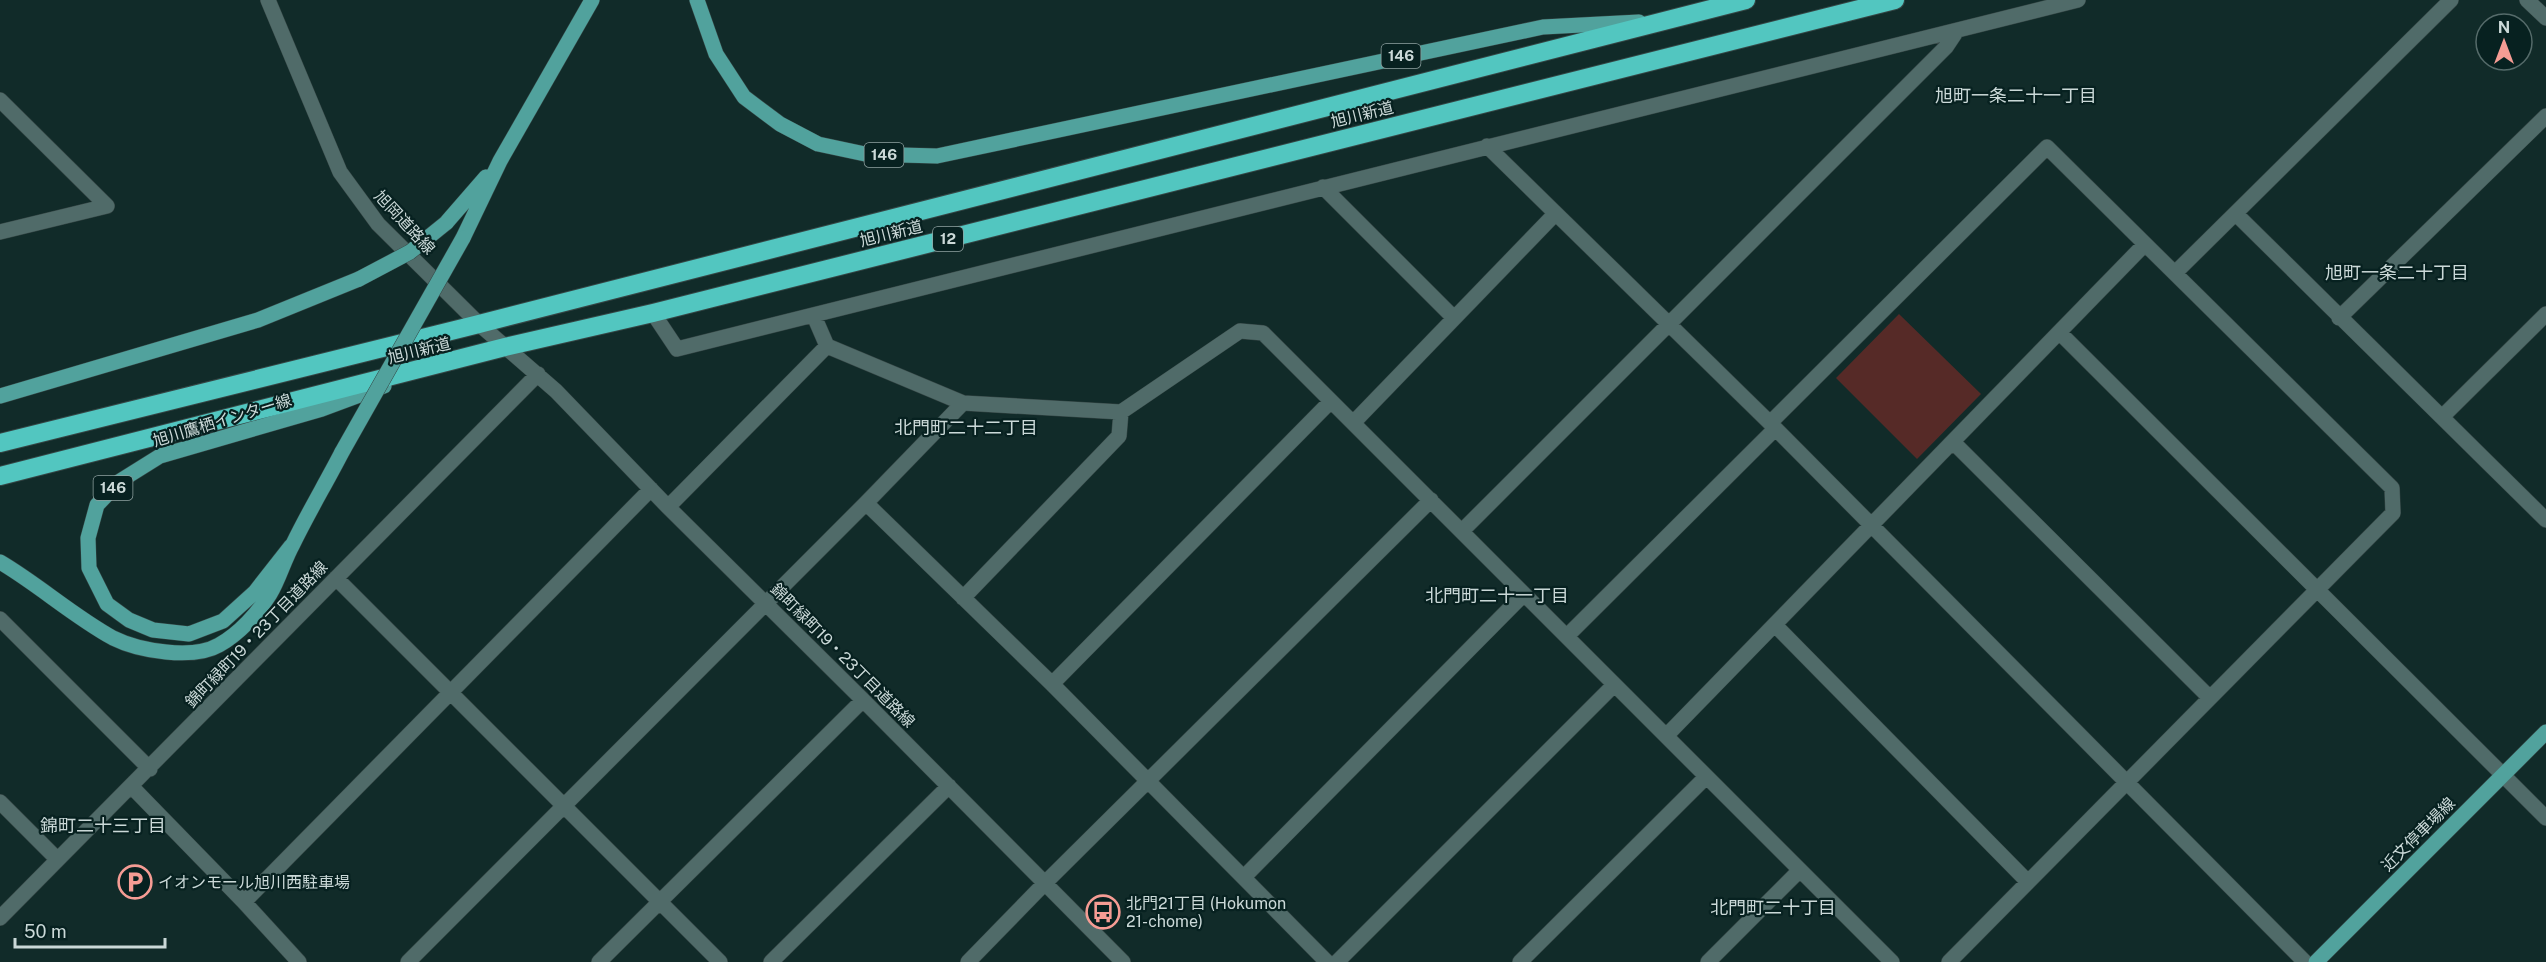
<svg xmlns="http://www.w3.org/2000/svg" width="2546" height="962" font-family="'Public Sans','Noto Sans JP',sans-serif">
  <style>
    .green { fill: #562a27 }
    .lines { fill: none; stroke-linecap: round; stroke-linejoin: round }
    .minor-casing { stroke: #354645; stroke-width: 16 }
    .major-casing { stroke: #354645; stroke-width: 16 }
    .highway-casing { stroke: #354645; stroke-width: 20 }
    .minor { stroke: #506b69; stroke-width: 15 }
    .major { stroke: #51a29d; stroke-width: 15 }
    .highway { stroke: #52c6c0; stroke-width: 18 }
    .major-bridge-casing { stroke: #354645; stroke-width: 16; stroke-linecap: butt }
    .major-bridge { stroke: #51a29d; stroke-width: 15 }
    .labels { text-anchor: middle; stroke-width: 4.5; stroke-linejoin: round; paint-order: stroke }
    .shield { fill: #072120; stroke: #90a2a1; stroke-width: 1.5 }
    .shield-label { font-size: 15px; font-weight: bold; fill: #cbd9d8 }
    .street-label { font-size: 16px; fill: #cbd9d8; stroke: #072120 }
    .poi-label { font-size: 16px; fill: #cbd9d8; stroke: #072120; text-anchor: start }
    .neighbourhood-label { font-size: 18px; fill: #cbd9d8; stroke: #072120 }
  </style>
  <rect width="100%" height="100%" fill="#112b29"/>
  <!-- green -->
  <path class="green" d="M1899 314 1981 394 1917 459 1836 378Z"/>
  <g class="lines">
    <!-- minor casing -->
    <g class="minor-casing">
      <path id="minor" d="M268 0 340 172 378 224 479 324 556 391 668 507 863 700 1123 962
        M2527 0 2546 18
        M0 100 107 206
        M1487 146 1770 423 2305 962
        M1323 187 1454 318
        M2236 214 2546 520
        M0 232 107 206
        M2175 273 2451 0
        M653 313 677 349 2078 0
        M814 316 827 346 963 403 1121 412 1240 331 1263 333 1892 962
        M2339 318 2546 116
        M2060 333 2546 818
        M2442 417 2546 314
        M1354 422 1555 214
        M1770 423 2047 147 2392 488 2393 513 1949 962
        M1953 442 2210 698
        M866 503 1052 684 1327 962
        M668 507 827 346
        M1462 531 1946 47 1956 32
        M336 578 720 962
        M963 598 1119 436 1121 412
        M0 619 150 769
        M1775 625 2028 882
        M1567 636 1775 429
        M1052 684 1331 401
        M1666 736 2144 245
        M132 787 244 902 299 962
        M0 802 57 859
        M1244 877 1524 594
        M244 902 651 489
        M0 918 538 374
        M408 962 866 503 963 403
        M599 962 863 700
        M771 962 949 786
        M968 962 1045 883 1431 500
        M1337 962 1614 685
        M1520 962 1706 777
        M1708 962 1800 870"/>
    </g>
    <!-- major casing -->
    <g class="major-casing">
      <path id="major" d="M697 0 716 54 744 97 780 124 818 144 865 154 937 156 1543 27 1639 22
        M446 223 486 177
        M463 238 500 161 592 0
        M0 396 258 320 359 279
        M291 546 255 592 223 621 189 634 153 630 129 620 107 604 89 568 88 538 97 505 120 481 160 456 322 409 384 386
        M0 562C39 585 73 616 113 638 139 651 193 660 219 645 239 634 258 613 270 594 279 579 284 560 293 544 308 513 326 483 342 452
        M2316 962 2546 732"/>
    </g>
    <!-- highway casing -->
    <g class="highway-casing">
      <path id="highway" d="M0 443 479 324 1746 0
        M0 476 505 347 653 313 1895 0"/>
    </g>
    <!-- minor -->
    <use href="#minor" class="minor"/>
    <!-- major -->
    <use href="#major" class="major"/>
    <!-- highway -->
    <use href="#highway" class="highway"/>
    <!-- major-bridge casing -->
    <g class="major-bridge-casing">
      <path id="major-bridge" d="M359 279 410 252 446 223
        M342 452 463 238"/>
    </g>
    <!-- major-bridge -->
    <use href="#major-bridge" class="major-bridge"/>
  </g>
  <!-- icons -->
  <defs>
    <g id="parking-ring" transform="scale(1.725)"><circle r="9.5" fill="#072120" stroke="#f59c94" stroke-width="1.5"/><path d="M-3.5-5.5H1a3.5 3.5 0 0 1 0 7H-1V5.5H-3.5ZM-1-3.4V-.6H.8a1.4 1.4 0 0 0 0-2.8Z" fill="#f59c94"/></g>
    <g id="bus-ring" transform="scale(1.725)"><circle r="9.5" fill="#072120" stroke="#f59c94" stroke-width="1.5"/><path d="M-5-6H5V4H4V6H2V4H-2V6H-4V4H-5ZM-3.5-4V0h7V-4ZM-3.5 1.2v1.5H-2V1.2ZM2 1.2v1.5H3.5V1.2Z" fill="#f59c94"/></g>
  </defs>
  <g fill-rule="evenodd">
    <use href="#parking-ring" x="135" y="882"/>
    <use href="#bus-ring" x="1103" y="912"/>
  </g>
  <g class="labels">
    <!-- shield labels -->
    <g class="shield">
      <rect x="1381.5" y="44" width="39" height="24" rx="4.5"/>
      <rect x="864.5" y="143" width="39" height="24" rx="4.5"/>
      <rect x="933" y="227" width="30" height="24" rx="4.5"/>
      <rect x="93.5" y="476" width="39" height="24" rx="4.5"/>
    </g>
    <g class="shield-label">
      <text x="1401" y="61">146</text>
      <text x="884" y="160">146</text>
      <text x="948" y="244">12</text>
      <text x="113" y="493">146</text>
    </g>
    <!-- street labels -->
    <g class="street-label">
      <text transform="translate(1362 114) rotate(-14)" y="6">旭川新道</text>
      <text transform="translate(405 222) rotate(47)" y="6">旭岡道路線</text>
      <text transform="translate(891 233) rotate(-14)" y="6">旭川新道</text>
      <text transform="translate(419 350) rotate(-14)" y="6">旭川新道</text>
      <text transform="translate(222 420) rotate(-17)" y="6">旭川鷹栖インター線</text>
      <text transform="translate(256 634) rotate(-46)" y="6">錦町緑町19・23丁目道路線</text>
      <text transform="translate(843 655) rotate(45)" y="6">錦町緑町19・23丁目道路線</text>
      <text transform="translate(2418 834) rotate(-45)" y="6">近文停車場線</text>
    </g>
    <!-- poi labels -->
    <g class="poi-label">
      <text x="158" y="888">イオンモール旭川西駐車場</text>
      <text x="1126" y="909">北門21丁目 (Hokumon<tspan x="1126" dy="18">21-chome)</tspan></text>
    </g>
    <!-- neighbourhood labels -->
    <g class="neighbourhood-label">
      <text x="2016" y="102">旭町一条二十一丁目</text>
      <text x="2397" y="279">旭町一条二十丁目</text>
      <text x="966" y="434">北門町二十二丁目</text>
      <text x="1497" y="602">北門町二十一丁目</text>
      <text x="103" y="832">錦町二十三丁目</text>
      <text x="1773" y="914">北門町二十丁目</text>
    </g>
  </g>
  <!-- north arrow -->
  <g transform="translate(2504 42)"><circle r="28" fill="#072120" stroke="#556b6a" stroke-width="1.5"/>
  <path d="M0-4.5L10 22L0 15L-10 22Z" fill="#f59c94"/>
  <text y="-9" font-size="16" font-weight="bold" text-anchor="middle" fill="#cbd9d8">N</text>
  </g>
  <!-- scale -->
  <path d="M15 938v9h150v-9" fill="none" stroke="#cbd9d8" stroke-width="3"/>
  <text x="24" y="938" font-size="18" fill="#cbd9d8" stroke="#072120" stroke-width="4.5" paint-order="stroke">50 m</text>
</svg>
